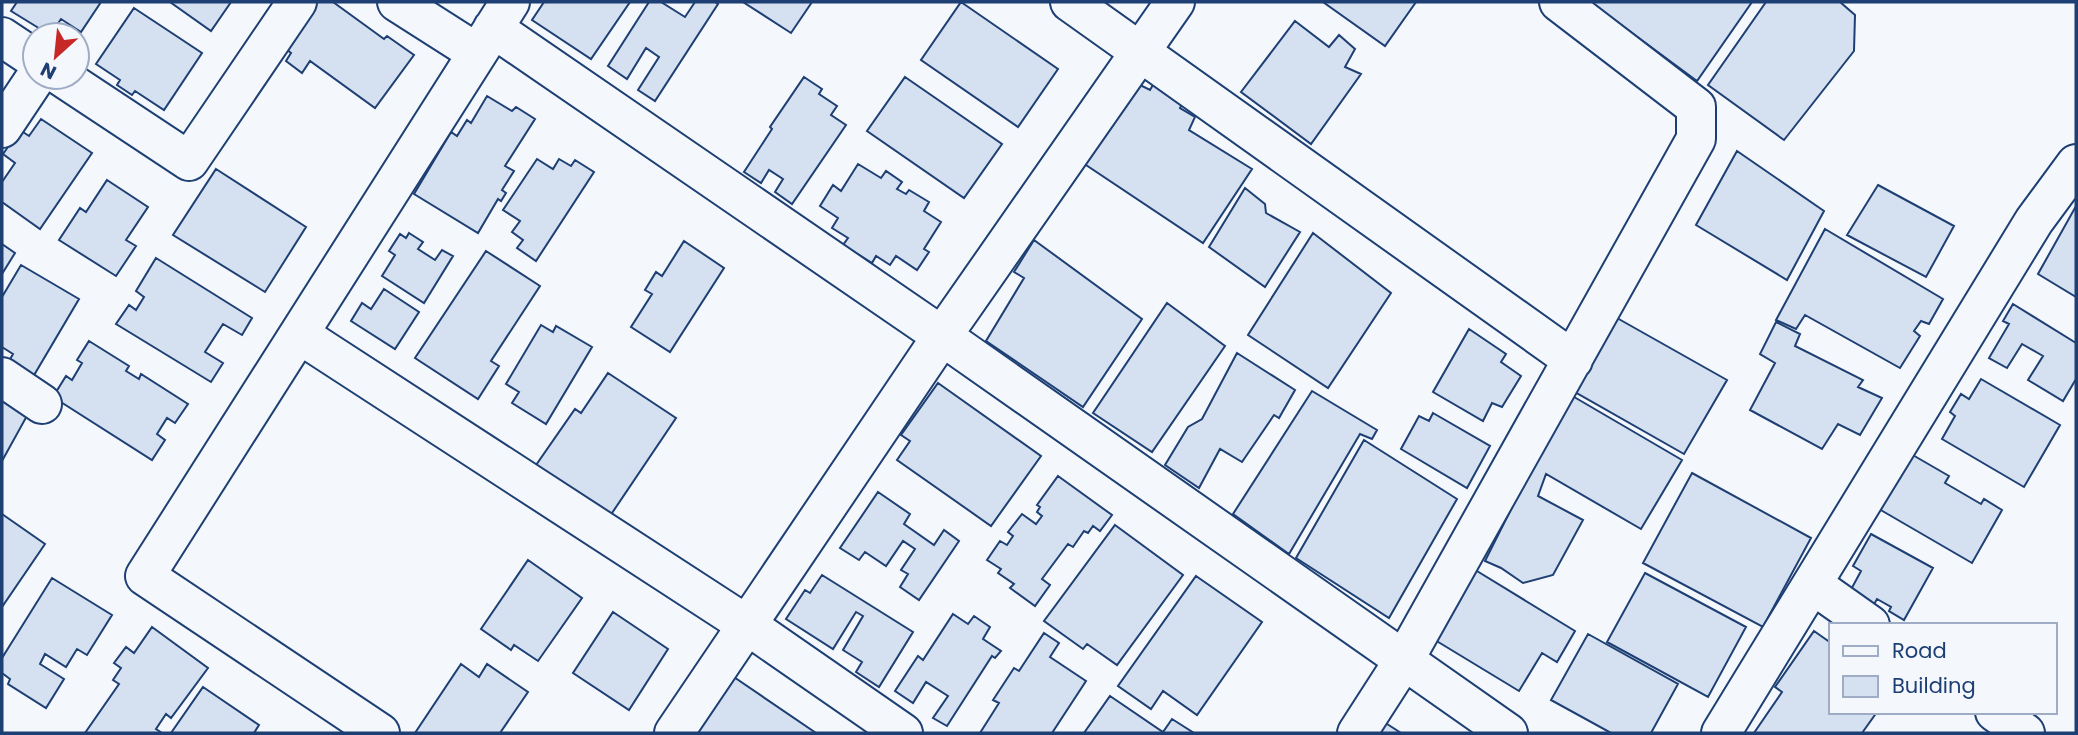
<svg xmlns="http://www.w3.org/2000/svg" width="2078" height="735" font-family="Poppins,sans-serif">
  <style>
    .building { fill: #d5e0f0; stroke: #1d3f73; stroke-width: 2 }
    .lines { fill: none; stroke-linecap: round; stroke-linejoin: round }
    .minor-casing { stroke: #1d3f73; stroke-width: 42 }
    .minor { stroke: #f4f7fb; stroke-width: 38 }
  </style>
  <rect width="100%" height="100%" fill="#f4f7fb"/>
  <!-- building -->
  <path class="building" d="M17 2H101L81 32 61 19 50 35 11 11Z
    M170 2H231L211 31Z
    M312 2H333L384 39 387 36 414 55 375 108 310 61 302 73 286 61 291 53 281 45Z
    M544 2H630L591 59 532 20Z
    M649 2H661L685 17 695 2H715L718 4 655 101 638 90 659 57 646 48 627 79 608 66Z
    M743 2H812L791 33Z
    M961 2 1058 69 1018 127 921 60Z
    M1323 2H1416L1385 46Z
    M1590 2H1752L1697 81Z
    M1766 2H1840L1855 15 1854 51 1784 140 1708 85Z
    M134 8 202 53 164 110 135 91 132 95 117 85 120 80 96 64Z
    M1295 21 1329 47 1339 35 1355 49 1345 67 1361 74 1311 144 1241 92Z
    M804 77 822 89 819 94 837 106 831 115 846 125 792 204 775 192 783 179 769 170 761 183 744 172 772 129 770 127Z
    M905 77 1002 144 964 198 867 131Z
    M1136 83 1150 90 1154 83 1184 100 1180 108 1195 117 1189 130 1252 169 1203 243 1083 163Z
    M487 96 512 111 516 107 535 119 505 166 514 171 502 190 506 193 501 201 498 199 478 233 414 194 451 132 457 136 467 120 471 123Z
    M41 119 92 153 40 229 2 202V182L15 163 3 154 20 130 29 136Z
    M1737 151 1824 211 1787 280 1696 225Z
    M537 159 553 169 559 159 571 166 575 160 594 172 536 261 517 248 523 240 512 232 520 221 503 210Z
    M858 164 881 178 886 171 902 182 897 189 906 194 909 190 929 202 924 211 941 222 924 249 929 252 917 270 896 256 890 265 876 256 872 263 843 245 848 238 832 228 838 218 820 206 833 185 841 191Z
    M216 169 306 227 265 292 173 235Z
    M107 180 148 207 126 240 136 246 116 276 59 240 80 208 86 212Z
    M1878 185 1954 226 1926 277 1847 235Z
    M1245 188 1265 204 1266 213 1300 232 1265 287 1209 247Z
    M2076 206V297L2038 274Z
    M1825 229 1943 299 1929 324 1921 321 1914 331 1920 336 1900 368 1805 315 1796 329 1776 320Z
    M409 233 423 242 418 249 435 260 442 250 453 256 424 303 382 276 395 255 389 251 400 234 406 238Z
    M1313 233 1391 293 1328 388 1248 335Z
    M1034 240 1142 319 1083 407 986 341 1024 278 1014 272Z
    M684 241 724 268 670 352 631 327 652 294 645 290 656 272 662 276Z
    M2 244 15 253 2 274Z
    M486 251 540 286 491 361 499 366 478 399 415 358Z
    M156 258 252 318 242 335 223 324 205 352 223 363 211 382 116 324 129 305 136 310 144 297 136 291Z
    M21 265 79 299 27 387 3 372 13 354 2 347V297Z
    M384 289 419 312 395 349 351 321 362 303 371 309Z
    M1167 303 1225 346 1152 452 1093 413Z
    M2013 304 2076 343V379L2063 401 2028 380 2043 356 2022 344 2007 368 1989 358 2009 324 2003 321Z
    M1617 318 1727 380 1684 454 1575 392Z
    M1776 322 1800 334 1795 346 1863 380 1858 387 1882 398 1860 435 1838 424 1822 449 1750 410 1775 363 1760 354Z
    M541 325 553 332 556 326 592 347 546 424 512 403 519 392 506 384Z
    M1469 329 1506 354 1501 362 1521 376 1502 407 1492 403 1483 421 1433 392Z
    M89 341 129 366 126 371 139 379 141 374 188 404 175 423 167 418 157 434 165 440 152 460 53 397 66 376 72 380 82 363 77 360Z
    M1237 353 1295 390 1279 418 1274 415 1242 462 1220 449 1199 488 1165 465 1188 427 1202 419Z
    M608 373 676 418 608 519 534 468 575 409 581 413Z
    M1981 379 2060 425 2024 487 1942 439 1955 416 1950 412 1961 394 1969 399Z
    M938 383 1041 456 991 526 897 460 910 441 901 435Z
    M1312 391 1377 430 1372 439 1360 434 1289 554 1233 514Z
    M1569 394 1682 460 1641 529 1546 474 1538 496 1583 520 1553 575 1523 583 1501 568 1485 561Z
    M2 399 28 414 2 461Z
    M1433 413 1490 446 1467 488 1401 449 1419 416 1429 421Z
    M1364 440 1457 499 1389 618 1296 558Z
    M1911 454 1949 476 1945 483 1981 504 1984 499 2002 510 1972 563 1879 509Z
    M1692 473 1811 538 1763 627 1643 563Z
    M1058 476 1112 515 1100 531 1093 526 1088 533 1084 531 1073 547 1068 544 1042 579 1050 585 1035 606 1010 588 1014 584 998 573 1001 569 987 560 1000 541 1007 545 1013 536 1008 532 1022 514 1036 524 1042 516 1037 512 1040 507 1037 505Z
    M878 492 910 514 904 524 934 545 944 530 959 541 919 600 900 587 908 574 901 570 915 549 903 541 886 566 865 552 859 560 840 548Z
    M2 514 45 544 2 607Z
    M1115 525 1183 575 1117 665 1087 644 1083 649 1044 621Z
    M1871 534 1933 568 1904 620 1889 611 1891 607 1877 599 1872 608 1848 595 1861 571 1853 566Z
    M528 560 582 598 538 661 514 645 511 650 481 629Z
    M1472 568 1575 631 1557 662 1542 653 1519 691 1430 637Z
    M1645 573 1746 627 1708 697 1607 642Z
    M822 575 913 632 879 687 856 672 862 662 843 650 863 616 856 612 833 649 786 619 805 590 810 593Z
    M1196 576 1262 622 1197 715 1163 691 1151 709 1118 686Z
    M52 578 112 615 87 655 77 649 66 667 45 654 40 664 64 679 46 708 8 684 10 679 2 673V658Z
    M613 612 668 649 629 710 573 673Z
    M953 614 968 624 974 616 990 627 983 639 1001 651 995 658 992 656 947 726 933 718 948 696 926 682 913 703 895 691 918 656 923 660Z
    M152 627 208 668 171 718 166 714 156 729 162 733H85L119 684 113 680 121 668 114 663 126 647 134 653Z
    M1814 631 1831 643V712H1877L1862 733H1754L1782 692 1775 687Z
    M1044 633 1059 643 1050 657 1086 681 1052 733H980L999 703 993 700 1014 668 1019 671Z
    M1588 634 1678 684 1651 733H1611L1551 700Z
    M461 664 479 677 487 664 528 692 500 733H415Z
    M728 673 816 733H687Z
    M203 687 259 725 254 733H171Z
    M1110 696 1163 732 1172 719 1194 733H1084Z
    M1384 722 1401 733H1377Z"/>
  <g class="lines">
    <!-- minor casing -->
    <g class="minor-casing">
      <path id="minor" d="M397 2 477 53
        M1070 2 1573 360
        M493 28 942 336 1508 733
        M2 37 35 59
        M62 77 189 161 297 2
        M2 128 36 77
        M299 334 747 625 903 733
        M2 377 42 404
        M1812 584 1870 625
        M1995 712 2025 733
        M380 733 145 576 510 2
        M674 733 942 336 1175 2
        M1357 733 1404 660 1696 139V107L1559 2
        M1721 733 2034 221 2076 164"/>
    </g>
    <!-- minor -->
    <use href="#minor" class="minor"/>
  </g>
  <!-- border -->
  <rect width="2078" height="735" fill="none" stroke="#1d3f73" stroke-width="7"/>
  <!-- legend -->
  <rect x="1829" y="623" width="228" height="91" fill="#f4f7fb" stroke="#9eadc5" stroke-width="2"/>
  <rect x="1843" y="646" width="35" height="10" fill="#f4f7fb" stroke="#9eadc5" stroke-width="2"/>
  <text x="1892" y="658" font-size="21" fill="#1d3f73">Road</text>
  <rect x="1843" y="676" width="35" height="21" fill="#d5e0f0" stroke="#9eadc5" stroke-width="2"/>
  <text x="1892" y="693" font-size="21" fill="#1d3f73">Building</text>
  <!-- north arrow -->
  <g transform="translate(56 56) rotate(207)"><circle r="33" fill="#f4f7fb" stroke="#9eadc5" stroke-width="2"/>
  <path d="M0-5L12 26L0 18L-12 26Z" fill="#c62828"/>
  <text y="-10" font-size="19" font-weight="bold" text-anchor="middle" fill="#1d3f73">N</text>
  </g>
</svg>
